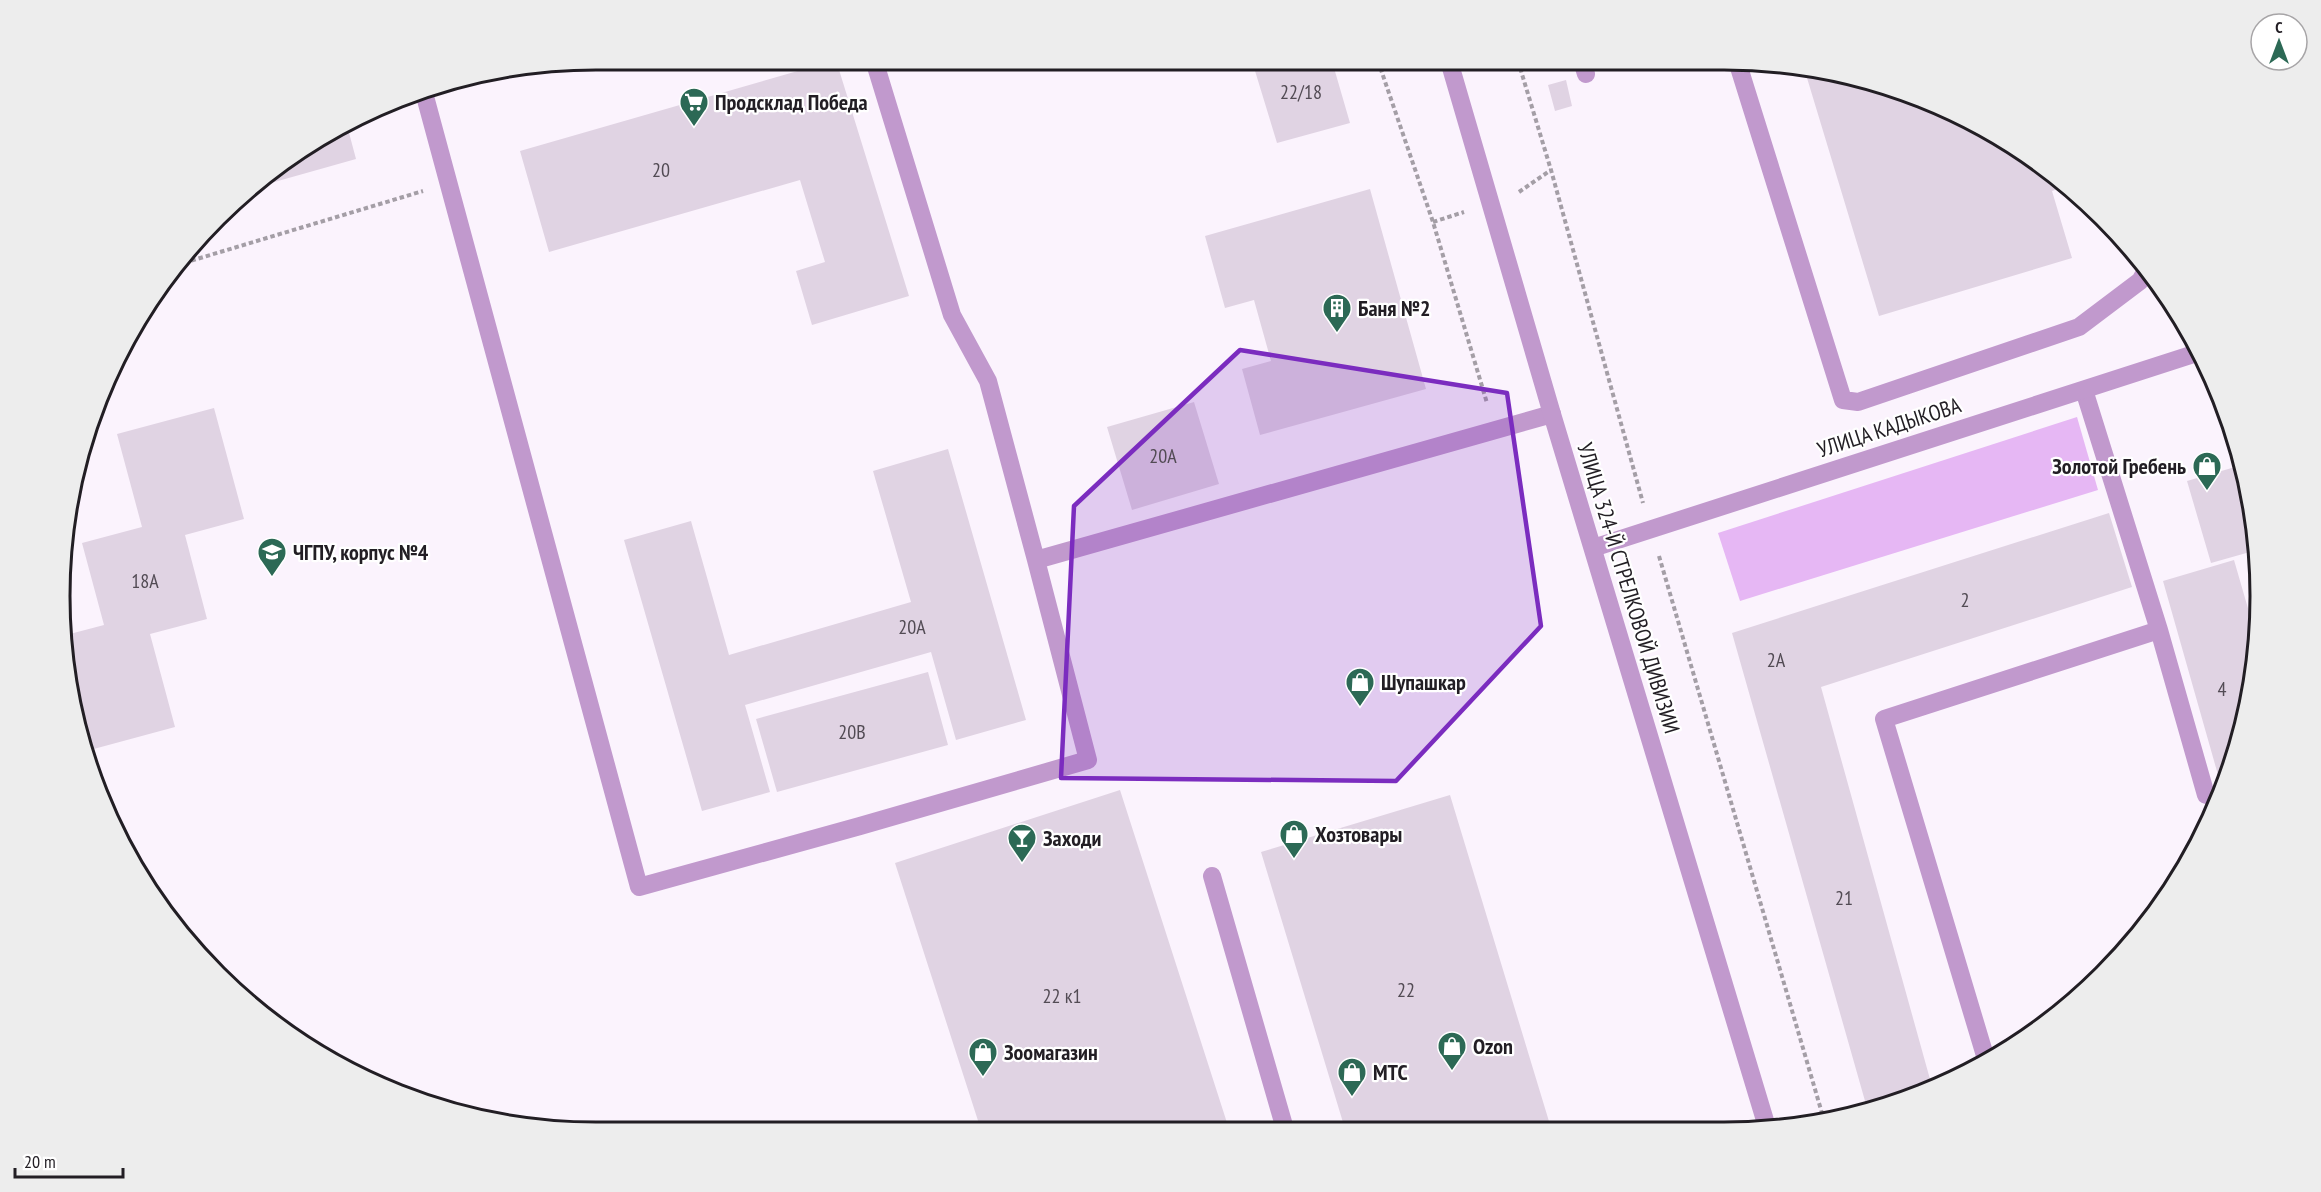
<svg xmlns="http://www.w3.org/2000/svg" width="2321" height="1192" font-family="'PT Sans Narrow',sans-serif">
  <style>
    .green { fill: #e6b7f4 }
    .building { fill: #e0d3e3 }
    .lines { fill: none; stroke-linecap: round; stroke-linejoin: round }
    .path { stroke: #a49ea6; stroke-width: 4; stroke-dasharray: 4.5 3; stroke-linecap: butt }
    .lane { stroke: #c199cd; stroke-width: 18 }
    .street { stroke: #c199cd; stroke-width: 18 }
    .marked { fill: #7b2cbf; fill-opacity: 0.2; stroke: #7b2cbf; stroke-width: 4.5; stroke-linejoin: round }
    .labels { text-anchor: middle; stroke-width: 4.5; stroke-linejoin: round; paint-order: stroke }
    .number-label { font-size: 20px; fill: #524b54 }
    .poi-label { font-size: 22px; font-weight: bold; fill: #221e24; stroke: #fff; text-anchor: start }
    .street-label { font-size: 22px; fill: #221e24; stroke: #fff }
    .rim { fill: none; stroke: #221e24; stroke-width: 3 }
  </style>
  <rect width="100%" height="100%" fill="#fbf3fd"/>
  <!-- green -->
  <path class="green" d="M2077 417 2098 490 1740 601 1718 533Z"/>
  <!-- building -->
  <path class="building" d="M836 60 909 296 812 325 796 271 825 262 800 180 549 252 520 151Z
    M1252 61H1332L1350 123 1277 143Z
    M1804 68 1863 78 1962 115 2051 171 2067 186 2052 191 2072 258 1879 316Z
    M1566 80 1572 106 1555 111 1548 85Z
    M348 129 356 159 250 189 269 171Z
    M1370 189 1426 389 1260 435 1242 369 1271 361 1254 300 1225 308 1205 236Z
    M1194 402 1219 484 1132 510 1107 427Z
    M214 408 244 519 185 535 207 619 150 634 175 727 90 750 65 666 66 635 104 625 82 543 142 527 117 434Z
    M948 449 1026 720 956 740 931 652 745 705 770 792 702 811 624 540 691 521 729 655 911 602 873 471Z
    M2242 465 2256 526 2257 550 2211 563 2187 481Z
    M2109 513 2132 587 1821 687 1933 1090 1867 1108 1732 633Z
    M2234 560 2258 643 2243 734 2222 789 2163 581Z
    M928 672 948 745 777 792 756 719Z
    M1120 790 1229 1129 981 1130 895 863Z
    M1450 795 1551 1128 1345 1129 1261 852Z"/>
  <g class="lines">
    <!-- path -->
    <path class="path" d="M1378 61 1433 222 1487 403
      M1518 61 1551 170 1643 503
      M1519 192 1551 170
      M1433 222 1464 212
      M177 265 423 191
      M1659 556 1824 1120"/>
    <!-- lane -->
    <path class="lane" d="M874 60 952 315 988 381 1036 560
      M1582 61 1586 74
      M1737 61 1843 400 1858 402 2079 327 2140 281 2147 269
      M423 89 639 887 860 826 1088 760 1036 560 1552 414
      M2084 390 2159 630 2206 795
      M1212 876 1285 1129
      M1986 1059 1884 719 2159 630"/>
    <!-- street -->
    <path class="street" d="M1449 61 1552 414 1767 1127
      M1593 548 2200 352"/>
  </g>
  <!-- marked area -->
  <path class="marked" d="M1240 350 1507 393 1541 626 1396 781 1061 778 1074 506Z"/>
  <!-- icons -->
  <defs>
    <g id="supermarket-pin" transform="scale(1.5)"><path d="M0 17L-7.5 6A9.5 9.5 0 1 1 7.5 6Z" fill="#2c6955" stroke="#fff"/><path d="M-6-5.5h2.5l.6 2H6L4.5 2H-2.5L-4.4-4H-6ZM-1.5 3.2a1.3 1.3 0 1 0 .1 0ZM3 3.2a1.3 1.3 0 1 0 .1 0Z" fill="#fff"/></g>
    <g id="building-pin" transform="scale(1.5)"><path d="M0 17L-7.5 6A9.5 9.5 0 1 1 7.5 6Z" fill="#2c6955" stroke="#fff"/><path d="M-4-6H4V6H1V3H-1V6H-4ZM-2.5-4.3h1.7v1.8h-1.7ZM.8-4.3h1.7v1.8H.8ZM-2.5-1h1.7V.8h-1.7ZM.8-1h1.7V.8H.8Z" fill="#fff"/></g>
    <g id="shop-pin" transform="scale(1.5)"><path d="M0 17L-7.5 6A9.5 9.5 0 1 1 7.5 6Z" fill="#2c6955" stroke="#fff"/><path d="M-5-2.5h2.3a2.7 3.5 0 0 1 5.4 0H5L5.5 6h-11ZM-1.5-2.5h3a1.5 2.3 0 0 0-3 0Z" fill="#fff"/></g>
    <g id="university-pin" transform="scale(1.5)"><path d="M0 17L-7.5 6A9.5 9.5 0 1 1 7.5 6Z" fill="#2c6955" stroke="#fff"/><path d="M0-5L7-2L0 1L-7-2ZM-4 1L0 2.5L4 1V4Q0 6-4 4Z" fill="#fff"/></g>
    <g id="bar-pin" transform="scale(1.5)"><path d="M0 17L-7.5 6A9.5 9.5 0 1 1 7.5 6Z" fill="#2c6955" stroke="#fff"/><path d="M-6-5H6L.8 .8V4.5H3.5V6h-7V4.5H-.8V.8Z" fill="#fff"/></g>
  </defs>
  <g fill-rule="evenodd">
    <use href="#supermarket-pin" x="694" y="102"/>
    <use href="#building-pin" x="1337" y="308"/>
    <use href="#shop-pin" x="2207" y="466"/>
    <use href="#university-pin" x="272" y="552"/>
    <use href="#shop-pin" x="1360" y="682"/>
    <use href="#shop-pin" x="1294" y="834"/>
    <use href="#bar-pin" x="1022" y="838"/>
    <use href="#shop-pin" x="1452" y="1046"/>
    <use href="#shop-pin" x="983" y="1052"/>
    <use href="#shop-pin" x="1352" y="1072"/>
  </g>
  <g class="labels">
    <!-- number labels -->
    <g class="number-label">
      <text x="1301" y="99">22/18</text>
      <text x="661" y="177">20</text>
      <text x="1163" y="463">20А</text>
      <text x="145" y="588">18А</text>
      <text x="1965" y="607">2</text>
      <text x="912" y="634">20А</text>
      <text x="1776" y="667">2А</text>
      <text x="2222" y="696">4</text>
      <text x="852" y="739">20В</text>
      <text x="1844" y="905">21</text>
      <text x="1406" y="997">22</text>
      <text x="1062" y="1003">22 к1</text>
    </g>
    <!-- poi labels -->
    <g class="poi-label">
      <text x="715" y="110">Продсклад Победа</text>
      <text x="1358" y="316">Баня №2</text>
      <text x="2186" y="474" text-anchor="end">Золотой Гребень</text>
      <text x="293" y="560">ЧГПУ, корпус №4</text>
      <text x="1381" y="690">Шупашкар</text>
      <text x="1315" y="842">Хозтовары</text>
      <text x="1043" y="846">Заходи</text>
      <text x="1473" y="1054">Ozon</text>
      <text x="1004" y="1060">Зоомагазин</text>
      <text x="1373" y="1080">МТС</text>
    </g>
    <!-- street labels -->
    <g class="street-label">
      <text transform="translate(1889 427) rotate(-18)" y="8">УЛИЦА КАДЫКОВА</text>
      <text transform="translate(1629 588) rotate(73)" y="8">УЛИЦА 324-Й СТРЕЛКОВОЙ ДИВИЗИИ</text>
    </g>
  </g>
  <!-- crop -->
  <path d="M0 0H2321V1192H0ZM596 70H1724A526 526 0 0 1 2250 596V596A526 526 0 0 1 1724 1122H596A526 526 0 0 1 70 596V596A526 526 0 0 1 596 70Z" fill="#ededed" fill-rule="evenodd"/>
  <path class="rim" d="M596 70H1724A526 526 0 0 1 2250 596V596A526 526 0 0 1 1724 1122H596A526 526 0 0 1 70 596V596A526 526 0 0 1 596 70Z"/>
  <!-- north arrow -->
  <g transform="translate(2279 42)"><circle r="28" fill="#ffffff" stroke="#a7a5a7" stroke-width="1.5"/>
  <path d="M0-4.5L10 22L0 15L-10 22Z" fill="#2c6955"/>
  <text y="-9" font-size="16" font-weight="bold" text-anchor="middle" fill="#221e24">С</text>
  </g>
  <!-- scale -->
  <path d="M15 1168v9h108v-9" fill="none" stroke="#221e24" stroke-width="3"/>
  <text x="24" y="1168" font-size="18" fill="#221e24" stroke="#ffffff" stroke-width="4.5" paint-order="stroke">20 m</text>
</svg>
